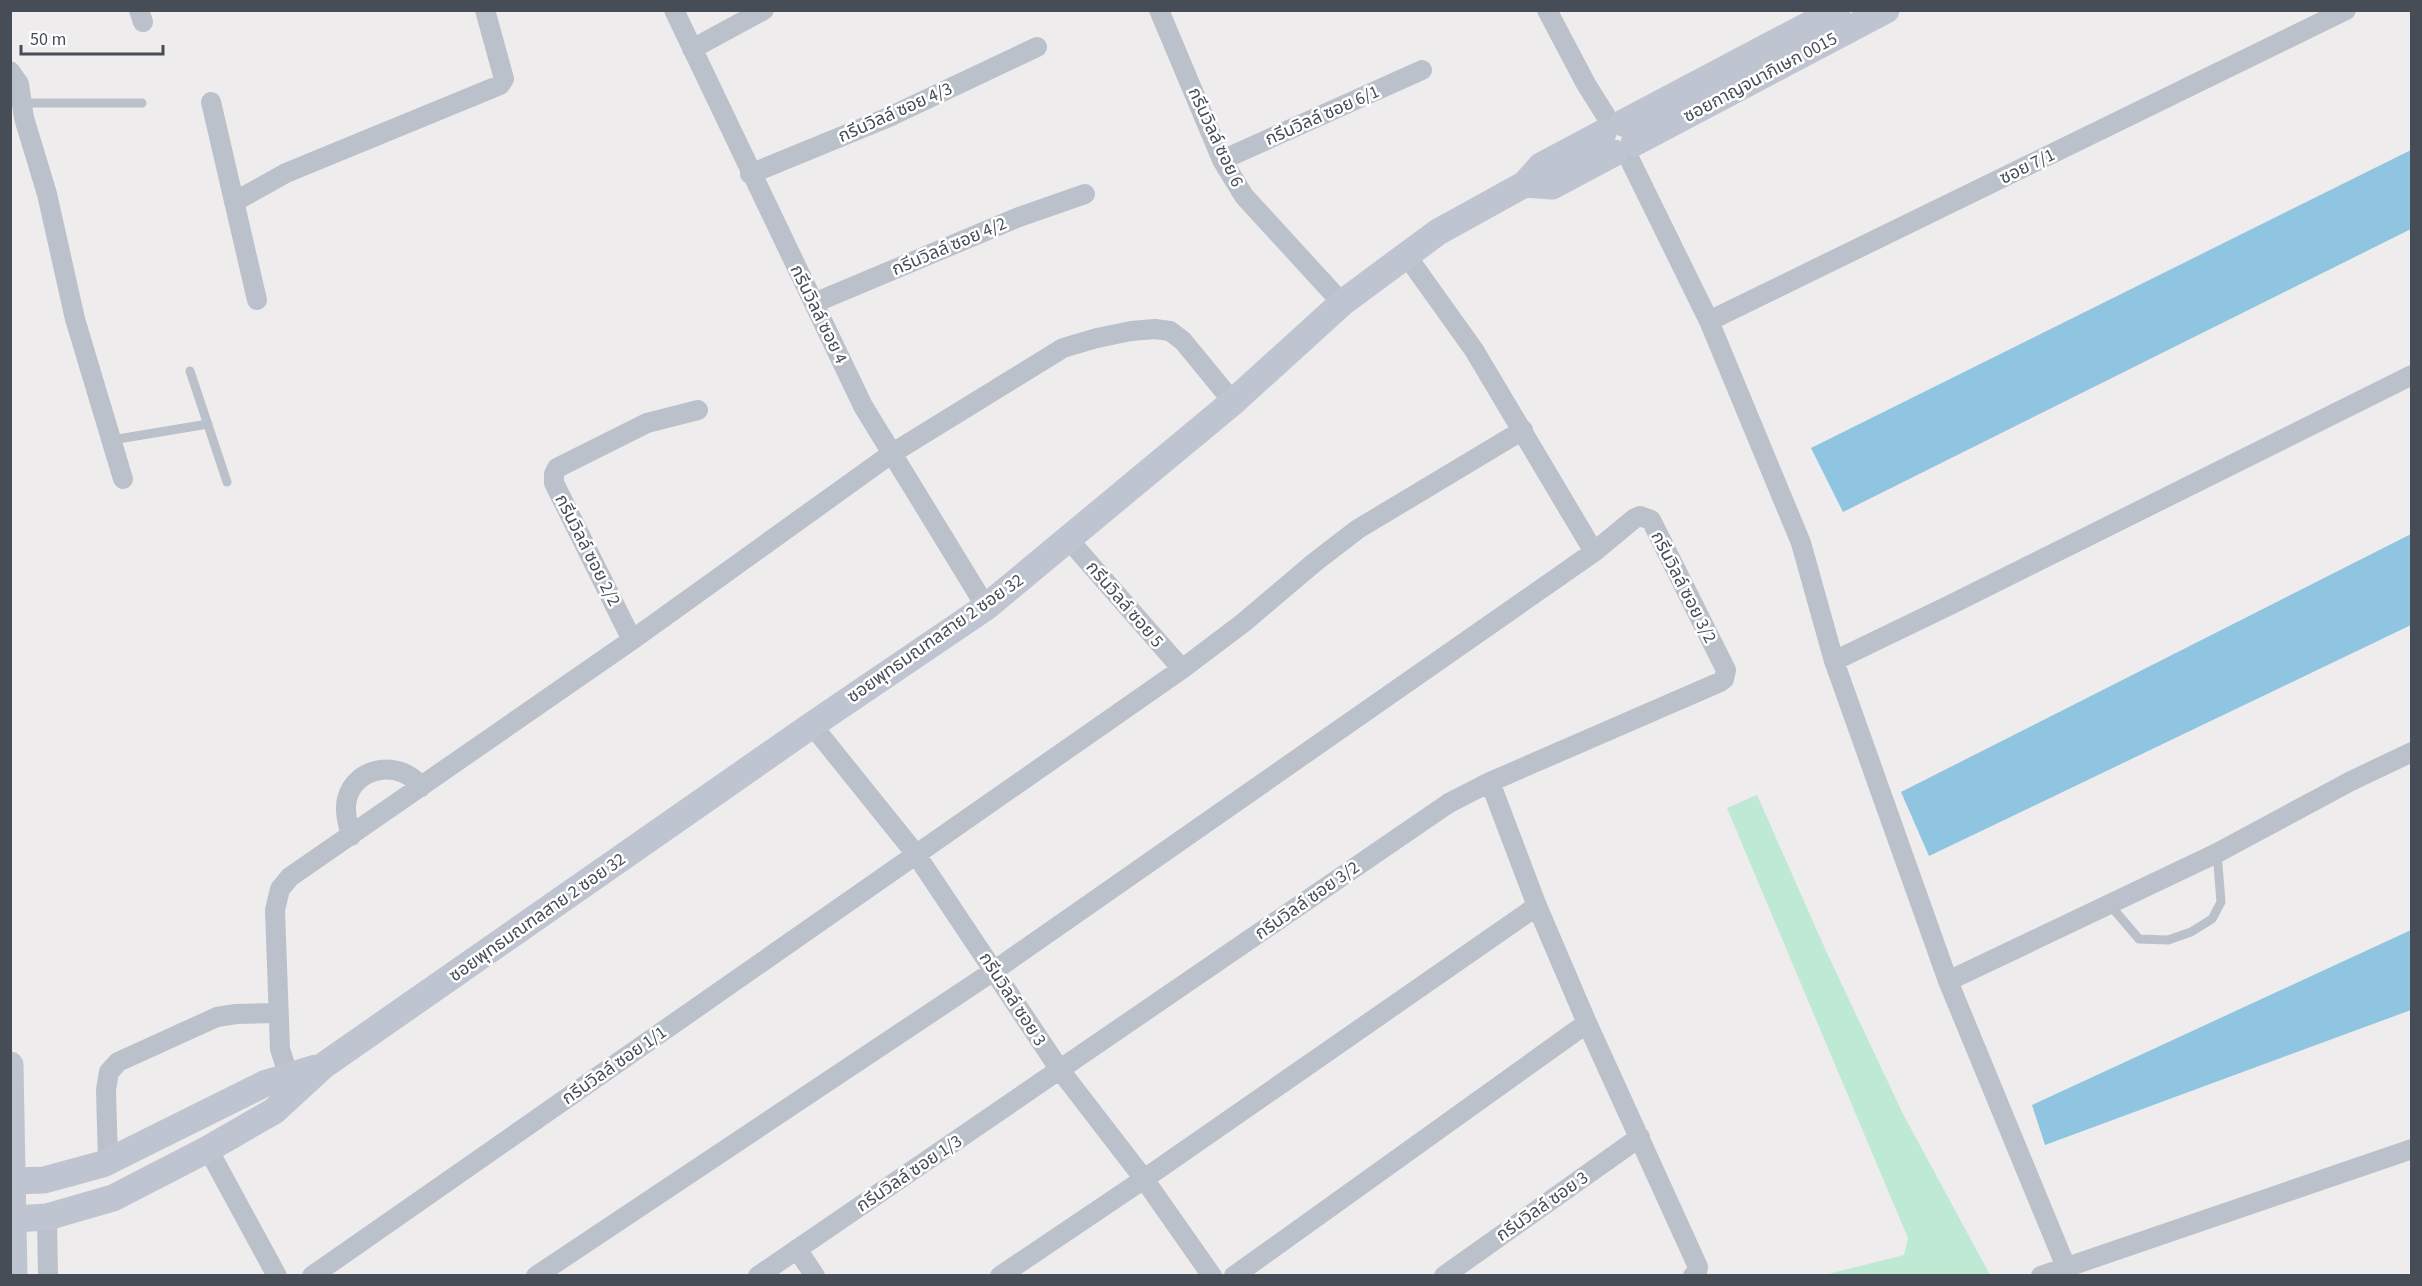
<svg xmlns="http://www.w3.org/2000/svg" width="2422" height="1286" font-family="'Source Sans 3','Noto Sans Thai',sans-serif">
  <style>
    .green { fill: #bee9d4 }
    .water { fill: #8fc5e1 }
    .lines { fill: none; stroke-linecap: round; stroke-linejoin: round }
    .lane { stroke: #bbc1ca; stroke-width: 9 }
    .street { stroke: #bbc1ca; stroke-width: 20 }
    .secondary { stroke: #bec5d1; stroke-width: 27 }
    .labels { text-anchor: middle; stroke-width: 5; stroke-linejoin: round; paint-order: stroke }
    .street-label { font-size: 18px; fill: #464d57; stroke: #fff }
  </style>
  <rect width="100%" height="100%" fill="#eeecec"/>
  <!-- green -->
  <path class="green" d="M1757 795 1826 951 1903 1114 1990 1275H1824L1904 1255 1908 1238 1727 808Z"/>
  <!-- water -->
  <path class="water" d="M2411 150V229L1843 512 1811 448Z
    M2411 534V625L1929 856 1901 792Z
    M2411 930V1010L2045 1145 2032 1105Z"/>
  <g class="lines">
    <!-- lane -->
    <path class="lane" d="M20 103H142
      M190 371 227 482
      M112 440 208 424
      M2109 904 2139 939 2168 940 2191 932 2212 919 2221 902 2217 853"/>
    <!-- street -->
    <path class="street" d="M139 10 143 22
      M674 10 863 406 986 607
      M1159 10 1222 160 1244 196 1342 303
      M1547 10 1586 84 1611 124
      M692 49 764 10
      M10 71 19 84 24 118 47 194 75 319 123 479
      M211 102 257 300
      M1626 152 1709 321 1801 543 1834 661 1948 981 2066 1267
      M1222 160 1422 70
      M750 174 889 117 1037 47
      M234 202 286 173 500 85 504 79 485 10
      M1406 255 1474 350 1594 552
      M814 303 1019 217 1085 194
      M1709 321 2346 10
      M1069 540 1182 669
      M632 640 554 483V474L557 468 647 423 698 410
      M1834 661 1952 604 2412 375
      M812 725 915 853 1060 1070 1144 1179 1212 1276
      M1490 782 1537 906 1587 1023 1698 1267 1697 1272 1693 1276
      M351 836C348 824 344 811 347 799 355 766 401 759 421 787
      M1948 981 2217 853 2351 781 2412 752
      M289 1077 280 1049 275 910 280 889 290 877 632 640 891 454 1063 348 1097 338 1131 331 1155 329 1170 331 1183 341 1233 402
      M208 1149 277 1276
      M108 1161 106 1090 109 1072 118 1062 217 1017 236 1014 278 1013
      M47 1217 48 1276
      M797 1249 815 1276
      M312 1276 1182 669 1243 623 1315 562 1358 529 1523 430
      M536 1276 995 970 1594 552 1635 518 1640 516 1651 520 1726 670 1724 679 1720 682 1490 782 1449 803 758 1276
      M1000 1276 1144 1179 1537 906
      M1234 1276 1587 1023
      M1444 1276 1640 1137
      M2041 1276 2412 1149"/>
    <!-- secondary -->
    <path class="secondary" d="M1623 123 1837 10
      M1634 143 1886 10
      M1525 184 1552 186 1614 153
      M10 1065 14 1276
      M13 1181 44 1180 103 1164 264 1084 316 1068
      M13 1219 47 1217 113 1198 208 1149 274 1111 323 1066 812 725 986 607 1233 402 1342 303 1438 232 1525 184 1541 166 1603 133"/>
  </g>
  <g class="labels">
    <!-- street labels -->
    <g class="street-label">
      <text transform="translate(1760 77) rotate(-28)" y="6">ซอยกาญจนาภิเษก 0015</text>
      <text transform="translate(895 112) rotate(-24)" y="6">กรีนวิลล์ ซอย 4/3</text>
      <text transform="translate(1322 115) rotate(-24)" y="6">กรีนวิลล์ ซอย 6/1</text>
      <text transform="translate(1216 137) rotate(65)" y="6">กรีนวิลล์ ซอย 6</text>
      <text transform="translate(2027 166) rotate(-26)" y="6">ซอย 7/1</text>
      <text transform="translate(949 246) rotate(-23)" y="6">กรีนวิลล์ ซอย 4/2</text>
      <text transform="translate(819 314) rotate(64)" y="6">กรีนวิลล์ ซอย 4</text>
      <text transform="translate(588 550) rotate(63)" y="6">กรีนวิลล์ ซอย 2/2</text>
      <text transform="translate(1684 587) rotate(63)" y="6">กรีนวิลล์ ซอย 3/2</text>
      <text transform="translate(1125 604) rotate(49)" y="6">กรีนวิลล์ ซอย 5</text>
      <text transform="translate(935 638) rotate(-35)" y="6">ซอยพุทธมณฑลสาย 2 ซอย 32</text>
      <text transform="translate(1307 900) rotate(-35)" y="6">กรีนวิลล์ ซอย 3/2</text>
      <text transform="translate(537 917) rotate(-35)" y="6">ซอยพุทธมณฑลสาย 2 ซอย 32</text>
      <text transform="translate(1013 999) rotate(57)" y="6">กรีนวิลล์ ซอย 3</text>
      <text transform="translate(614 1065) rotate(-35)" y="6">กรีนวิลล์ ซอย 1/1</text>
      <text transform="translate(909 1173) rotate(-34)" y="6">กรีนวิลล์ ซอย 1/3</text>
      <text transform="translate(1542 1206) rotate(-35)" y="6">กรีนวิลล์ ซอย 3</text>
    </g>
  </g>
  <!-- border -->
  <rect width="2422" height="1286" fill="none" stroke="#464d57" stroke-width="24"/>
  <!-- scale -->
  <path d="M21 45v9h142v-9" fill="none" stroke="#464d57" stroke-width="3"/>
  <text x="30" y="45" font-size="18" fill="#464d57" stroke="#ffffff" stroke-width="4.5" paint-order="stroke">50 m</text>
</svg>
